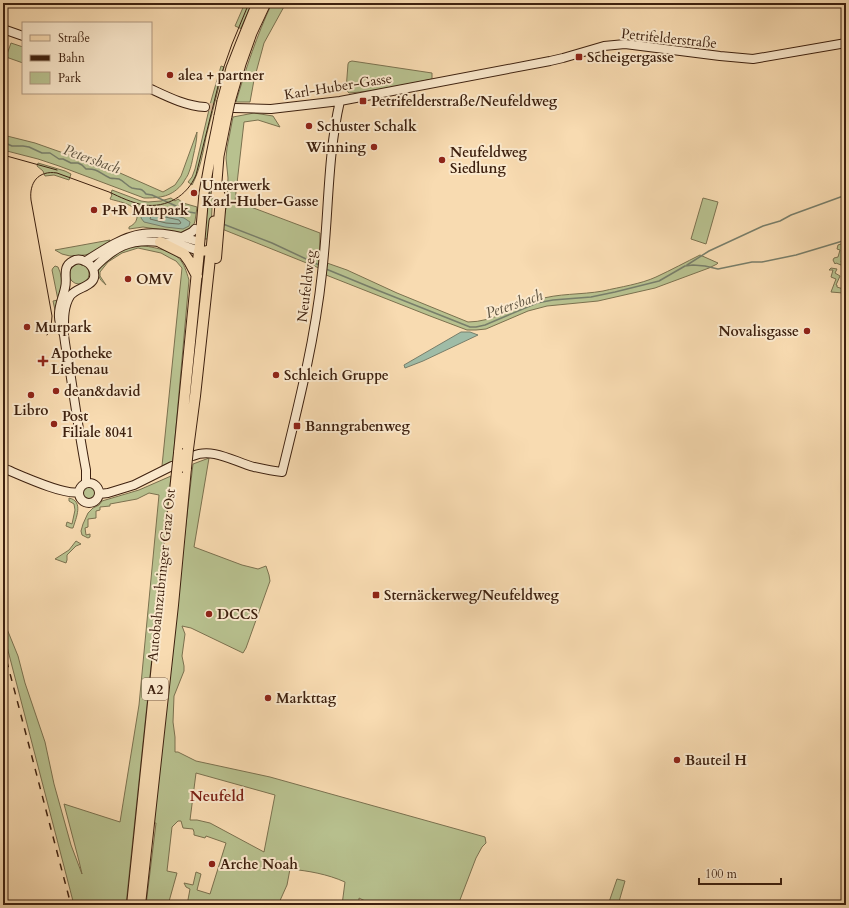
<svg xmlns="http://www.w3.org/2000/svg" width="849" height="908" font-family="Cardo,serif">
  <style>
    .green { fill: #b8c18f; stroke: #7b714f; fill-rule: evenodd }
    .water { fill: #9fbca7; stroke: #787e6a }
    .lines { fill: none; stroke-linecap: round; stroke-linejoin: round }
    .shore { stroke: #6e6e5b; stroke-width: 1 }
    .stream { stroke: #787e6a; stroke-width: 1.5 }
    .secondary-tunnel { stroke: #d3b691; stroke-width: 8; stroke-dasharray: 8 4; stroke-linecap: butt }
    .secondary-casing { stroke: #3e210f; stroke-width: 10 }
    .primary-casing { stroke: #3e210f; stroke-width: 11 }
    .highway-casing { stroke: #3e210f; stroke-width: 12 }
    .secondary { stroke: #fae8cc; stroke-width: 8 }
    .primary { stroke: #f8dbb1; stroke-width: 9 }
    .highway { stroke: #f8dbb1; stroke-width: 10 }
    .tram { stroke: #3e210f; stroke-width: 1 }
    .rail { stroke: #3e210f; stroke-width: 1.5; stroke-dasharray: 7 7; stroke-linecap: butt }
    .primary-bridge-casing { stroke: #3e210f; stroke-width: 11; stroke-linecap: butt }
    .highway-bridge-casing { stroke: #3e210f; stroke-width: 12; stroke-linecap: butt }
    .primary-bridge { stroke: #f8dbb1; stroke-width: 9 }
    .highway-bridge { stroke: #f8dbb1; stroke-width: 10 }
    .poi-dot { fill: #8f2418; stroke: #fae8cc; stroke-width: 1.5 }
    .labels { text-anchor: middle; stroke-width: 4; stroke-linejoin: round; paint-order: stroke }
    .shield { fill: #fae8cc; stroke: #765d48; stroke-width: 1 }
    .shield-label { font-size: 13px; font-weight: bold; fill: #3e210f }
    .street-label { font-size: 14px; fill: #3e210f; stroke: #fae8cc }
    .poi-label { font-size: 14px; font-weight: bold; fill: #3e210f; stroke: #fae8cc; text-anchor: start }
    .water-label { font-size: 15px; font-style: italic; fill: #5b503d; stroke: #fae8cc }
    .neighbourhood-label { font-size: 15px; font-weight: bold; fill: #7a1f14; stroke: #fae8cc }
  </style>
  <rect width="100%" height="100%" fill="#f8dbb1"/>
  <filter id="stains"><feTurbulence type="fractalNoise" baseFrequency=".005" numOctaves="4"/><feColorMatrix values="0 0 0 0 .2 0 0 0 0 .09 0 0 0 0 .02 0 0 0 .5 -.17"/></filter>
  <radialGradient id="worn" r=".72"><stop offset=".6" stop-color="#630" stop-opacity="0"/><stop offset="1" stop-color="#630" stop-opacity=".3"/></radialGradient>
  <!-- green -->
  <path class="green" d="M245 3H252L241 28 242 29 235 26Z
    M272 3H286L264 43 254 80 250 102H236C246 68 257 35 272 3Z
    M257 14 213 184 211 230 208 239H205L204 238 210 185 219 131Z
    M11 43 23 47V63L6 57Z
    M352 61 432 73V79C404 85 377 91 349 93L346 90 348 64 349 62Z
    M221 66 224 67C218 90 212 113 206 137 203 153 200 170 192 185L188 182 192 177 195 169 211 101Z
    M254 113 273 116 280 127 258 120 244 122 235 201 320 233 319 268 222 229 224 216 227 205 228 178 226 158 227 148 233 117Z
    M197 132C197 140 195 148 193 157 192 162 191 167 189 172 188 176 185 179 183 183 172 197 160 198 144 198L59 166 38 159 3 150V135L35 143 120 173 163 192 175 185 181 176Z
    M38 163 65 171 71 174 69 180 54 175 45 176 43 171 37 166Z
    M112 190 141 201 148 202 161 201 171 198 175 201 178 199 183 203 197 207 195 221 193 227 183 233 143 227 129 229V227C133 225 136 223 137 218 139 204 119 202 110 199L112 195 111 194Z
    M703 198 718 202 706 244 691 239Z
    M110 240 109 242 92 253 85 255 70 256 62 254 55 250Z
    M846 242V250L841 262 846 264V267L836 263 835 264 833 260 834 258 838 257 840 250 837 249 838 245Z
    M138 245C145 246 152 247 160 249 180 255 183 260 189 280L173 461 162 466 176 327 182 268 176 261 170 258 161 253 138 248 122 253 108 262 100 272V276L106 285C91 273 100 265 112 257 115 254 119 251 122 250 127 247 133 247 138 245Z
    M700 255 718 263 717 264 709 268 655 288 598 301 547 306 528 311 486 329 476 330H467L430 316 326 275 327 263 347 270 397 293 468 322C493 322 514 307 537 300 558 293 581 295 603 291 620 287 641 284 656 277 671 270 686 262 700 255Z
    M69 274a10 10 0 1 1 20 0a10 10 0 1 1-20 0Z
    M55 266 58 267C65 281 60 296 57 310H55L53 301 58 300 52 270 53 268Z
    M831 268 837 269 835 273 840 276 836 285H837V287L846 290V294L842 295 843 293 831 292 836 279 831 277 833 270H829Z
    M209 458 194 547 242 565 258 569 266 566 269 575 270 581 246 648 243 653 191 628 182 626 185 634 182 656 184 666V671L174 696 173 722 175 737V752H178L196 761 270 777 485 837 486 843 482 847 476 858 458 905H398L395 902 391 905H367L365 901 359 898V903H352L351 905H342L345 882C327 874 309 871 290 869L287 885 278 905H187L190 889 186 887 184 883 193 885 196 872 201 874 197 890 210 894 226 843 206 836 205 838 194 835V832L193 829 183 828 181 821H178L172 827 167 871 177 873 168 905H146L156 823H153L168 677 193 464ZM196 773 275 795 264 852 210 823 197 820H190Z
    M171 476 126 905H74L5 639 7 637 4 628 7 629 18 656 25 683 45 742 54 784 71 845 82 874 79 861 64 804 120 822 139 705 159 495 149 493 137 499 110 504V506L100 507V510L96 511V518L88 519V527L85 528 86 535 90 534V537L88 538 82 535 81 531 83 524 88 513 93 508 99 505 102 501 139 490Z
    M87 487 93 488C106 507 68 500 87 487Z
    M69 498C84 501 76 518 73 528H71L66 526 67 522 72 524 75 510 74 504 69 501Z
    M76 541 81 544 76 546 67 555V560L66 563 55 559 69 550Z
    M617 879 625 881 618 905H608Z"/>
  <!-- water -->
  <path class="water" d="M156 211 184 218 190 222 189 226 183 229 165 227 144 222 141 218 142 214 146 212Z
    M461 332H470L478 335 423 361 405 368 404 365Z"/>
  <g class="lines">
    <!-- shore -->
    <path class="shore" d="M156 215 179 220 181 223 179 224 166 223 150 219 151 216Z"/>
    <!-- stream -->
    <path class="stream" d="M3 142 12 146H23L29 147 42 153H50L59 159H63L71 163H78L82 165 86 169C98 168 100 174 110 178 113 179 116 178 119 179 124 181 127 186 132 188 139 190 141 187 146 194L152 195 189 212 195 213
      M223 224 272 243 319 265
      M687 265 709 251 763 226 780 221 791 215 846 195
      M326 269 377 290 470 327H476L485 325 537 303 553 300 591 297 615 292 659 281 685 266 693 265 705 266 718 269 752 262H762L796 255 846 240"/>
    <!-- secondary-tunnel -->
    <path class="secondary-tunnel" d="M205 107 227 108"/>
    <!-- secondary casing -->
    <g class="secondary-casing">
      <path id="secondary" d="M3 29 23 36
        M151 89C168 97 186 106 205 107
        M234 108 271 109 340 101 550 61 563 58 604 46 625 44 720 56 753 59 846 43
        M182 237 192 232 195 229
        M86 261C103 250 122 237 142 234 159 231 184 237 200 242
        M93 269C114 247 130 238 160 242 164 243 169 242 173 243 182 245 191 248 199 251
        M64 334C64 322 63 307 70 296 77 286 100 287 93 269 91 265 88 262 84 261 81 259 76 259 73 261 61 267 68 278 65 288 63 298 58 307 59 317 59 323 62 329 64 335 65 343 66 351 68 359 74 396 79 433 86 470V483
        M193 456C212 447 235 462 254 467 263 469 272 471 282 472 298 407 315 340 322 273 329 216 327 157 340 101
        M3 468C18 474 64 496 79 492
        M79 493a10 10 0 1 1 20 0a10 10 0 1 1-20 0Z
        M99 494 108 493 134 485 172 466"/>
    </g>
    <!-- primary casing -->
    <g class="primary-casing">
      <path id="primary" d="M222 101 231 68 240 45 257 3
        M230 102 241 64 252 33 266 3
        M216 194 219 156 227 116
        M211 249 206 251H199L204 193 210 160 219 116
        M211 249 214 221"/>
    </g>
    <!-- highway casing -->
    <g class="highway-casing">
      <path id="highway" d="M160 242 184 254 189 261 197 276
        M216 258 221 198 216 187
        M188 449 195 396 211 249
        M179 453 199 251
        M132 905 177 472
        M140 905 173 605 186 468"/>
    </g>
    <!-- secondary -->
    <use href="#secondary" class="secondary"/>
    <!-- primary -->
    <use href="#primary" class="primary"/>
    <!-- highway -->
    <use href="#highway" class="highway"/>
    <!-- tram -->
    <path class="tram" d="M3 155 57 170
      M47 335 51 328 52 316 31 200C29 183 38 170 57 173 74 179 92 186 109 192 120 197 132 203 144 205 167 208 187 196 196 175L220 78 232 44 249 3"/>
    <!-- rail -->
    <path class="rail" d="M3 647 71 905"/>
    <!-- primary-bridge casing -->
    <g class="primary-bridge-casing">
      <path id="primary-bridge" d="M219 116 222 101
        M227 116 230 102"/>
    </g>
    <!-- highway-bridge casing -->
    <g class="highway-bridge-casing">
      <path id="highway-bridge" d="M186 468 188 449
        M177 472 179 453"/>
    </g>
    <!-- primary-bridge -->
    <use href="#primary-bridge" class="primary-bridge"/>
    <!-- highway-bridge -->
    <use href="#highway-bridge" class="highway-bridge"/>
  </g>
  <!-- markers -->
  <g class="poi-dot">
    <rect x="575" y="53" width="8" height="8" rx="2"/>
    <circle cx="170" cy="75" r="4"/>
    <rect x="359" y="97" width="8" height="8" rx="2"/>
    <circle cx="309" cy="126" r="4"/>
    <circle cx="374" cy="147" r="4"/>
    <circle cx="442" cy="160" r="4"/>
    <circle cx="194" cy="193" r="4"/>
    <circle cx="94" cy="210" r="4"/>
    <circle cx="128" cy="279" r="4"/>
    <circle cx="27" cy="327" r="4"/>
    <circle cx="807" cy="331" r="4"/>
    <path d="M41 355h4v4h4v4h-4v4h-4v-4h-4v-4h4z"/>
    <circle cx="276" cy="375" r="4"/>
    <circle cx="56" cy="391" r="4"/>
    <circle cx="31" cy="395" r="4"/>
    <circle cx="54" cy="424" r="4"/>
    <rect x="293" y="422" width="8" height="8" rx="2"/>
    <rect x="372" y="591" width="8" height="8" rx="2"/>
    <circle cx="209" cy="614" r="4"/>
    <circle cx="268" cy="698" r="4"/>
    <circle cx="677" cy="760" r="4"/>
    <circle cx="212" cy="864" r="4"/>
  </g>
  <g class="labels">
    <!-- shield labels -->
    <rect class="shield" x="142" y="678" width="26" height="22" rx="3"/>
    <g class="shield-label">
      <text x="155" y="694">A2</text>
    </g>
    <!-- street labels -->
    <g class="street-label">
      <text transform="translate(669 38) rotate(6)" y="5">Petrifelderstraße</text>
      <text transform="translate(338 86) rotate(-9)" y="5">Karl-Huber-Gasse</text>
      <text transform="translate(306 286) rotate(-83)" y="5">Neufeldweg</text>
      <text transform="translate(161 575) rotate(-84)" y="5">Autobahnzubringer Graz Ost</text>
    </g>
    <!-- poi labels -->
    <g class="poi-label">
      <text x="587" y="62">Scheigergasse</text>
      <text x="178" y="80">alea + partner</text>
      <text x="371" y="106">Petrifelderstraße/Neufeldweg</text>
      <text x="317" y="131">Schuster Schalk</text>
      <text x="366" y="152" text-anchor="end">Winning</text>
      <text x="450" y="157">Neufeldweg<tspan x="450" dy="16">Siedlung</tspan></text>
      <text x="202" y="190">Unterwerk<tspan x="202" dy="16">Karl-Huber-Gasse</tspan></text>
      <text x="102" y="215">P+R Murpark</text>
      <text x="136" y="284">OMV</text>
      <text x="35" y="332">Murpark</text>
      <text x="799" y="336" text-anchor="end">Novalisgasse</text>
      <text x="51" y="358">Apotheke<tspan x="51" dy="16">Liebenau</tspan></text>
      <text x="284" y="380">Schleich Gruppe</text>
      <text x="64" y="396">dean&amp;david</text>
      <text x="31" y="415" text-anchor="middle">Libro</text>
      <text x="62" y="421">Post<tspan x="62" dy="16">Filiale 8041</tspan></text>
      <text x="305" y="431">Banngrabenweg</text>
      <text x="384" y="600">Sternäckerweg/Neufeldweg</text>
      <text x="217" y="619">DCCS</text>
      <text x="276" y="703">Markttag</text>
      <text x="685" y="765">Bauteil H</text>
      <text x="220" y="869">Arche Noah</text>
    </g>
    <!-- water labels -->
    <g class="water-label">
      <text transform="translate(92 159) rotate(20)" y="5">Petersbach</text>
      <text transform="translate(514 304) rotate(-19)" y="5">Petersbach</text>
    </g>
    <!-- neighbourhood labels -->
    <g class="neighbourhood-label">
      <text x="217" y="801">Neufeld</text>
    </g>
  </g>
  <!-- margin -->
  <rect width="849" height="908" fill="none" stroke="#f8dbb1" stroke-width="16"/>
  <rect x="4" y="4" width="841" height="900" fill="none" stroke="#3e210f" stroke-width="2"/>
  <rect x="8" y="8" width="833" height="892" fill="none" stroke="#3e210f"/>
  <!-- legend -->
  <rect x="22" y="22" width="130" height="72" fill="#fae8cc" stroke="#af9880"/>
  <rect x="30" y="35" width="20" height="6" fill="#f8dbb1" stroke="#af9880"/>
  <text x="58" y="42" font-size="12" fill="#3e210f">Straße</text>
  <rect x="30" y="55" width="20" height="6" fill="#3e210f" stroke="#af9880"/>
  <text x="58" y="62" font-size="12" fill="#3e210f">Bahn</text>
  <rect x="30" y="72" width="20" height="12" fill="#b8c18f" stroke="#af9880"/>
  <text x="58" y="82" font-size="12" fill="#3e210f">Park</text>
  <!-- scale -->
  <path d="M699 878v6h82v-6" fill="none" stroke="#3e210f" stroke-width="2"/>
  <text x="705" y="878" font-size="12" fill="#3e210f" stroke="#fae8cc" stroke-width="3" paint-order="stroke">100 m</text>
  <rect width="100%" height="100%" filter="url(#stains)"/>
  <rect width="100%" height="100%" fill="url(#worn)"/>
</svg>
